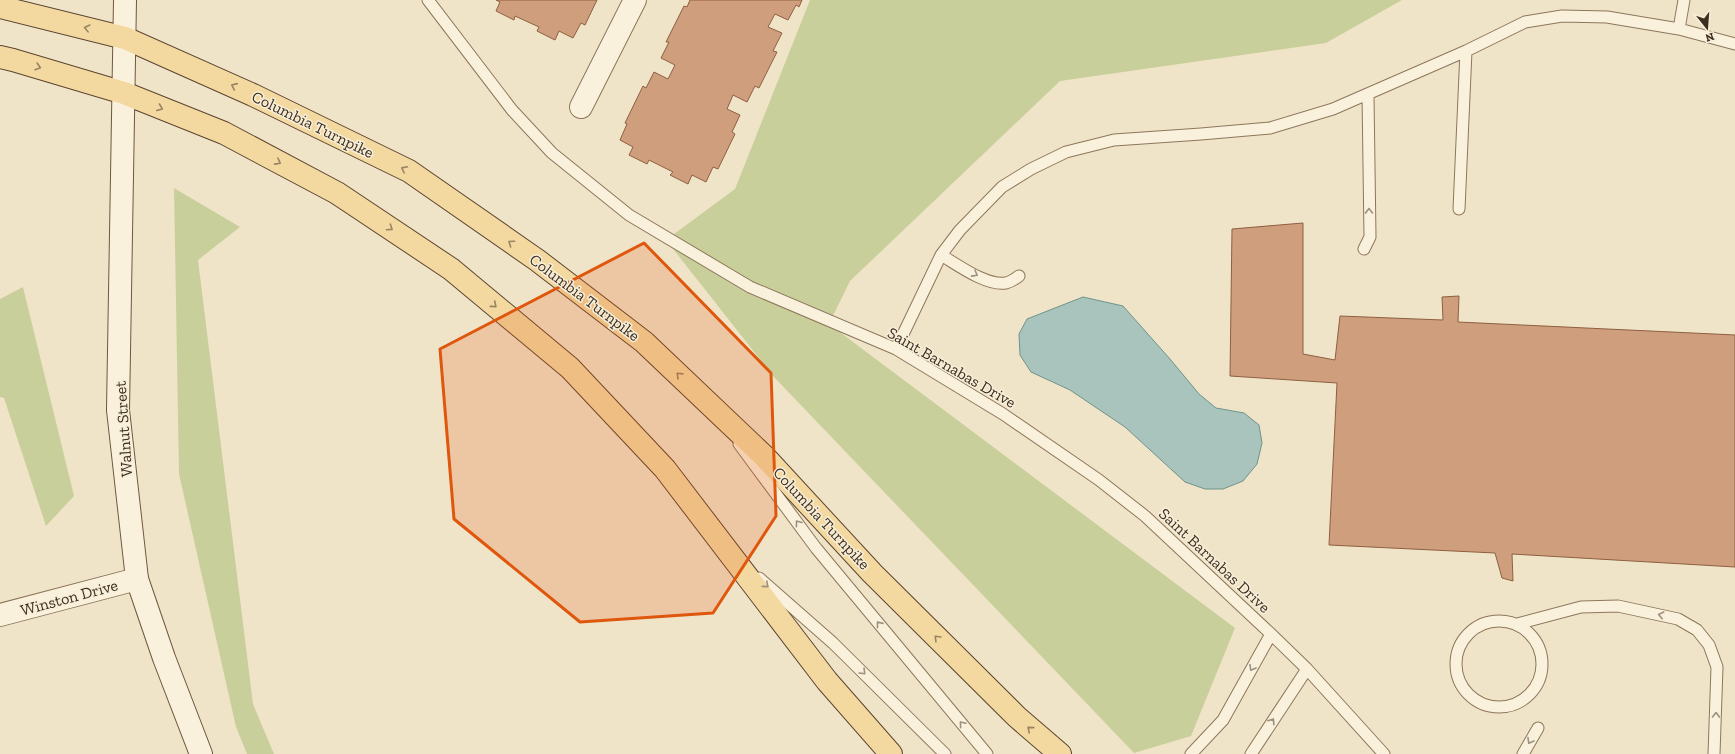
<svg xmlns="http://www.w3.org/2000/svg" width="1735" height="754" font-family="'Zilla Slab',serif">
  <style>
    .green { fill: #c9cf9b }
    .water { fill: #a9c4bc; stroke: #6f938a }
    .building { fill: #cf9f7d; stroke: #8d5f41 }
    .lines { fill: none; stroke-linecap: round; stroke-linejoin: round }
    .lane-casing { stroke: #8d765c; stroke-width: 13 }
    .street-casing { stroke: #8d765c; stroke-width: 24 }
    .secondary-casing { stroke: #6f573f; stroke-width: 24 }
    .primary-casing { stroke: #5b4430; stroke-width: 24 }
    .lane { stroke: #faf1dc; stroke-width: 11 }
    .street { stroke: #faf1dc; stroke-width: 22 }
    .secondary { stroke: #faf1dc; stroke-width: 22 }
    .primary { stroke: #f3d9a0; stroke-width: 22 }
    .oneway { stroke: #988460 }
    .oneway2 { stroke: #9c907e }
    .marked { fill: #df570d; fill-opacity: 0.2; stroke: #df570d; stroke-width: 3; stroke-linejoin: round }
    .labels { text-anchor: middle; stroke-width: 3; stroke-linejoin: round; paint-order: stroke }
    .street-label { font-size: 16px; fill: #3d2e20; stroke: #f7eed8 }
  </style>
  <rect width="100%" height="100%" fill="#f0e4c8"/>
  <!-- green -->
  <path class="green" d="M810 0H1402L1326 43 1060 81 850 281 829 324 1235 628 1191 736 1134 753 773 376 666 240 735 189Z
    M174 188 240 227 198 260 253 704 274 754H247L236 727 179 474Z
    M23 287 74 496 46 526 4 398 0 397V299Z"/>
  <!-- water -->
  <path class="water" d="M1083 297 1123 306 1170 359 1199 394 1216 408 1244 413 1259 425 1262 443 1257 464 1243 481 1223 489H1205L1185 482 1125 427 1070 390 1031 372 1020 355 1019 334 1027 319Z"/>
  <!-- building -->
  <path class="building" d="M496 0H597L585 25 581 23 573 38 559 31 555 40 537 31 539 27 515 16 514 20 496 11 500 2Z
    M690 0H802L799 7 796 5 788 20 775 14 768 27 782 33 773 51 777 52 759 88 755 86 747 102 733 95 727 109 740 115 732 132 735 134 718 169 713 167 706 182 692 175 688 184 670 175 673 172 649 160 647 164 629 155 633 147 620 140 627 124 625 123 643 86 646 88 654 72 668 79 675 65 661 58 669 42H666L684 6 687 7Z
    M1303 223V354L1335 360 1340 316 1443 320 1442 297 1459 296 1458 322 1735 335V567L1512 554 1513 581 1502 578 1495 553 1329 545 1337 383 1230 376 1232 229Z"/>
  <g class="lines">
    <!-- lane casing -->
    <g class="lane-casing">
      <path id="lane" d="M428 0 512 110 552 153 629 215 750 287 896 349 1003 414 1099 480 1145 516 1271 634 1307 669 1384 754
        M1679 29 1684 0
        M1459 209 1466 51
        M1364 249 1370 237 1368 95
        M941 255C958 265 986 286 1006 283 1010 282 1015 279 1019 276
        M896 349 941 255 960 230 1002 187 1031 169 1066 152 1114 140 1201 134 1270 128 1333 109 1466 51 1525 22 1562 16 1607 17 1679 29 1735 44
        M739 444 816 548 987 754
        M759 578 833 643 945 754
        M1456 664a43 43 0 1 1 86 0a43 43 0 1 1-86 0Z
        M1517 624 1581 607 1618 606 1678 619 1697 630 1709 645 1717 667 1714 754
        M1191 754 1223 720 1271 634
        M1251 754 1307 669
        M1523 754 1538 728"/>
    </g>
    <!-- street casing -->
    <g class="street-casing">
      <path id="street" d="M581 107 635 0
        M0 615 137 579"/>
    </g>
    <!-- secondary casing -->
    <g class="secondary-casing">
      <path id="secondary" d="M125 0 118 410 137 579 164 658 201 754"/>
    </g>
    <!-- primary casing -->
    <g class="primary-casing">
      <path id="primary" d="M0 7 125 38 253 95 409 171 537 260 644 342 764 456 872 573 1017 717 1060 754
        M0 57 13 60 124 93 224 133 337 193 451 269 570 368 665 469 827 681 891 754"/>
    </g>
    <!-- lane -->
    <use href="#lane" class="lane"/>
    <!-- street -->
    <use href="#street" class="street"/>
    <!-- secondary -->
    <use href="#secondary" class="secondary"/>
    <!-- primary -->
    <use href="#primary" class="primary"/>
  </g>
  <!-- one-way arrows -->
  <defs><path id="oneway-chevron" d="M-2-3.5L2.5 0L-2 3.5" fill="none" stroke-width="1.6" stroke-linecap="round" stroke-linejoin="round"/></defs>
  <g class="oneway">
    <use href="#oneway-chevron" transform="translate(87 28) rotate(-166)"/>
    <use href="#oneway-chevron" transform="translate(38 67) rotate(17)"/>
    <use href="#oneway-chevron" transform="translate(234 86) rotate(-156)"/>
    <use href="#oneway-chevron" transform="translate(160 108) rotate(22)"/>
    <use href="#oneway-chevron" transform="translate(278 162) rotate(28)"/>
    <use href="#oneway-chevron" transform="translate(404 169) rotate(-153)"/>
    <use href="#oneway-chevron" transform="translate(390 228) rotate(34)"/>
    <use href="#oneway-chevron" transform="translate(511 243) rotate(-145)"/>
    <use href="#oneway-chevron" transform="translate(494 305) rotate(40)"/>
    <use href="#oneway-chevron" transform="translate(679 375) rotate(-136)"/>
    <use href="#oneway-chevron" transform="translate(937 638) rotate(-135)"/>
    <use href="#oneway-chevron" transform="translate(1030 729) rotate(-139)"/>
  </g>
  <g class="oneway2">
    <use href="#oneway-chevron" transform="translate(1369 211) rotate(-91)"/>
    <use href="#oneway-chevron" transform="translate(975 274) rotate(29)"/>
    <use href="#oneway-chevron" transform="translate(798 523) rotate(-127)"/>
    <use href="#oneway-chevron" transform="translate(766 585) rotate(41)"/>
    <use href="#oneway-chevron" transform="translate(1661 615) rotate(-167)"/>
    <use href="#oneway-chevron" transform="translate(879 624) rotate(-129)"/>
    <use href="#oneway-chevron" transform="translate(1252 668) rotate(119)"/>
    <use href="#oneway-chevron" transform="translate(863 672) rotate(45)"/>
    <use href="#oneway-chevron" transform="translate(1716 715) rotate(-89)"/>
    <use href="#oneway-chevron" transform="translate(1272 721) rotate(-57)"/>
    <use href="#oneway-chevron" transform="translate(962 724) rotate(-130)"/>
    <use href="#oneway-chevron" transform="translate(1530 741) rotate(120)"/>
  </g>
  <!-- marked area -->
  <path class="marked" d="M644 243 771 373 776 516 713 613 580 622 454 519 440 349Z"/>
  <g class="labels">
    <!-- street labels -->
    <g class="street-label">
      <text transform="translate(313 124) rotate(26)" y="6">Columbia Turnpike</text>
      <text transform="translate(585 297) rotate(37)" y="6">Columbia Turnpike</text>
      <text transform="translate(952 367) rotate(30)" y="6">Saint Barnabas Drive</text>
      <text transform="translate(123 429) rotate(-94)" y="6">Walnut Street</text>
      <text transform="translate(822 518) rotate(47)" y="6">Columbia Turnpike</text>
      <text transform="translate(1215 560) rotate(43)" y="6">Saint Barnabas Drive</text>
      <text transform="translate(69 597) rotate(-15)" y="6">Winston Drive</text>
    </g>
  </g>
  <!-- north arrow -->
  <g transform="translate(1707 28) rotate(163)" stroke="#f7eed8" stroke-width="3" paint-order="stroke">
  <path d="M0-3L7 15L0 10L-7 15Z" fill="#3d2e20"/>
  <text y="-6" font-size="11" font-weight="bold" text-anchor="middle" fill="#3d2e20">N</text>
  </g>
</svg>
